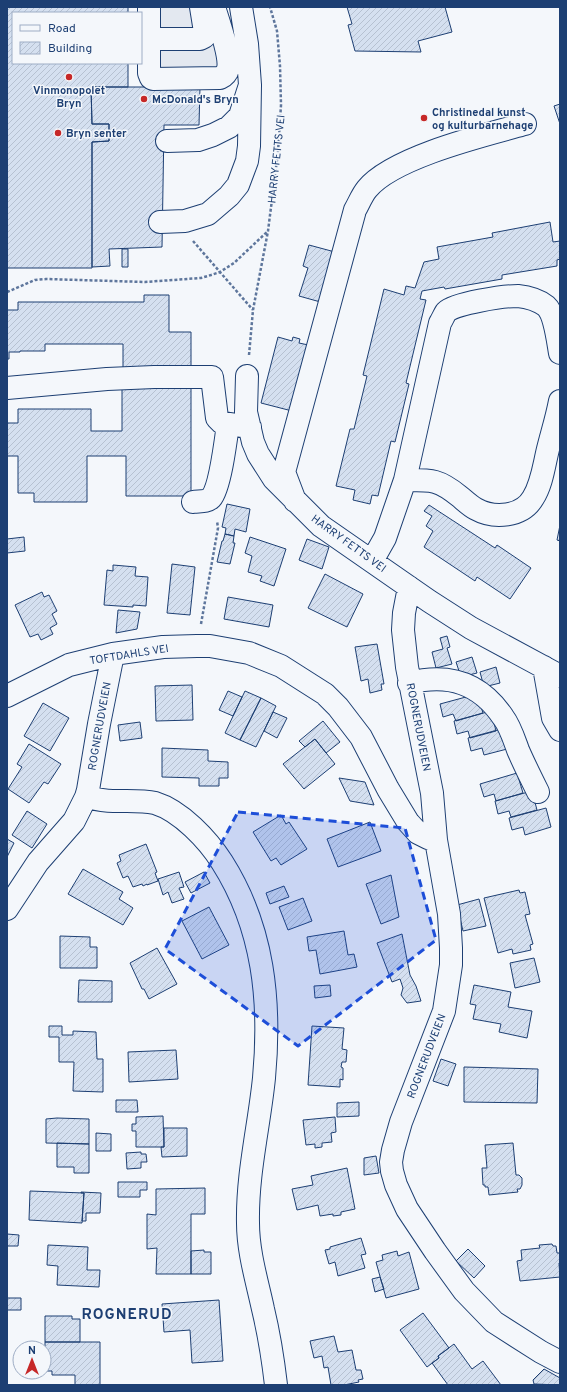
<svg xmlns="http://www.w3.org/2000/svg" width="567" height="1392" font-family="Overpass,sans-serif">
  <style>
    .parking { fill: #e3e8f0; stroke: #687fa3 }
    .building { fill: url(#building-hatch); stroke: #1d3f73 }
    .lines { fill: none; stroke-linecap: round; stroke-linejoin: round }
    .minor-casing { stroke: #1d3f73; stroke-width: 24 }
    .path { stroke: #5e769c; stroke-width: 2.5; stroke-dasharray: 3 2; stroke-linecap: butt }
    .minor { stroke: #f4f7fb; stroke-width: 22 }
    .marked { fill: #1d4ed8; fill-opacity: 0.2; stroke: #1d4ed8; stroke-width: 3; stroke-dasharray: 8 5; stroke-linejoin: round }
    .poi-dot { fill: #c62828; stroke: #f4f7fb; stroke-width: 1.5 }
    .labels { text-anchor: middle; stroke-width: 3; stroke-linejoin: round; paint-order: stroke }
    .poi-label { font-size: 11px; font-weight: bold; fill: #1d3f73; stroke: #f4f7fb; text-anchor: start }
    .street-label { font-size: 11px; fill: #1d3f73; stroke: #f4f7fb }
    .district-label { font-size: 15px; font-weight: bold; letter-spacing: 1px; fill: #1d3f73; stroke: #f4f7fb }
  </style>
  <defs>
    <pattern id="building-hatch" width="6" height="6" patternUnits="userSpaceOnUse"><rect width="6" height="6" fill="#d5e0f0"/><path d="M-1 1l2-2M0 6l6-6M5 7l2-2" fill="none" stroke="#b6c1d1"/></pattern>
  </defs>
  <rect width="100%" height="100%" fill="#f4f7fb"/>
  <!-- parking -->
  <path class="parking" d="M158 7H206L219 58 218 65 214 70 160 69Z"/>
  <!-- building -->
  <path class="building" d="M7 7H128V13H13V63H128V87H91L92 124H109V141L92 142V268H7Z
    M347 7H445L452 32 418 41 421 52 355 51 348 25 352 24Z
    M91 87H200L199 125H164L162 247 109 249 110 266 92 267V142L109 141V124H92Z
    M560 104V124L554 106Z
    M550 222 553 242 560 241V259L557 260V266L502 275V279L445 289 444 287 422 291 420 299 426 300 406 383 409 384 395 442 391 441 378 496 372 495 370 504 353 500 355 490 336 486 350 429H354L367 376 363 375 384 289 404 295 406 286 415 288 424 262 439 259 437 247 493 237 492 233Z
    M309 245 335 252 324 303 299 296 308 268 303 266Z
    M122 249H128V267H122Z
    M144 295H169V332H191V369H123V344H45V351H20V352H9V359H7V310H18V302H144Z
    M278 337 292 341 293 337 300 339 299 343 313 346 296 412 261 403Z
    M122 383H191V496H126V456H87V502H34V493H18V456H7V423H18V409H91V431H122Z
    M227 504 250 509 246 532 235 529 234 536 225 534 226 528 222 527Z
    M429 505 495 548 497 545 531 568 510 599 477 577 475 581 424 547 433 531 426 526 432 516 424 511Z
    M560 525V541L557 540Z
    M225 534 234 536 233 543H235L230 564 217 562 222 541H223Z
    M24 537 25 551 7 553V539Z
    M250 537 286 549 274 586 260 581 262 576 248 572 252 556 245 553Z
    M307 539 329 547 322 569 299 560Z
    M172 564 195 567 190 615 167 613Z
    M113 565 136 567 135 576 148 577 146 606 133 605V607L104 605 107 570 113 571Z
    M325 574 363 594 347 627 308 608Z
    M42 592 44 597 49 595 57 611 52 614 57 624 50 628 53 634 41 640 38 634 30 637 15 605Z
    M228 597 273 605 269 627 224 619Z
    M118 610 140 612 137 629 116 633Z
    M447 636 450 647 447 648 452 664 436 668 432 652 443 649 440 638Z
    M377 644 384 684H381L382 690 370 693 368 679 361 681 355 647Z
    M472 657 477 673 461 677 456 662Z
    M496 667 500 683 484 687 480 672Z
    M192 685 193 720 156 721 155 686Z
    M228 691 242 697 233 716 219 710Z
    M245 691 261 698 240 740 225 733Z
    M477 694 483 713 456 721 453 714 443 717 440 704Z
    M261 698 276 706 256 747 240 740Z
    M43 703 69 718 50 751 24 736Z
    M491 711 496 731 470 738 468 731 457 734 454 721Z
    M273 712 287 718 277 738 264 731Z
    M323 721 340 742 326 753 315 739 305 747 299 741Z
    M140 722 142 738 120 741 118 725Z
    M505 728 511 748 484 755 482 748 471 751 468 738Z
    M315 739 335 764 304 789 283 764Z
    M29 744 61 764 48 784 44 782 29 803 8 789 22 767 17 764Z
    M162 748 208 750V761L228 762V778H219V786H199V778L162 777Z
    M517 773 523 793 496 801 494 794 484 797 480 784Z
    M339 778 365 782 374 805 350 801Z
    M532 791 537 810 511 817 509 811 498 814 495 801Z
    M546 808 551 827 525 835 523 827 512 830 509 818Z
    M27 811 47 824 32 848 12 835Z
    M281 815 286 824 289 822 307 849 281 865 276 858 271 861 253 832Z
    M370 822 381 851 338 867 327 839Z
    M7 839 14 843 7 857Z
    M146 844 157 872 155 873 158 881 147 885V884L143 886 142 884 133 887 128 876 123 878 117 863 121 861 119 855Z
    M83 869 123 892 119 899 133 908 123 925 68 894Z
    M179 872 184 887 179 888 184 899 172 903 168 892 163 895 158 879Z
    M204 872 210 883 191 893 185 882Z
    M391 875 399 917 381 924 366 884Z
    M284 886 289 897 270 904 266 893Z
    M519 890 520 893 525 892 530 914 525 915 533 944 530 945 531 950 513 954 512 949 498 953 484 898Z
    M303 898 312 921 288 930 279 907Z
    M479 899 486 926 463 931 457 905Z
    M209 907 229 945 202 959 182 921Z
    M344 931 348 955 354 954 357 967 320 974 316 950 309 951 307 937Z
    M402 934 410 975 416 986 421 1001 407 1003 401 995 403 988 400 979 392 982 377 943Z
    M60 936 90 937V947H97V968H60Z
    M157 948 177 984 149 999 144 989H142L130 963Z
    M534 958 540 982 515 988 510 963Z
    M79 980 112 981V1002H78Z
    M330 985 331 996 315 998 314 986Z
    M474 985 511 992 508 1007 532 1011 527 1038 499 1032 501 1024 473 1019 476 1005 470 1004Z
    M49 1026H62V1035H73V1031L96 1032 97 1059H103V1092L73 1091 74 1062H59V1037H49Z
    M312 1026 344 1028 342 1049 347 1050 346 1062H342L341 1067 343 1068V1080L340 1079V1087L308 1085Z
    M176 1050 178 1079 129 1082 128 1052Z
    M441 1059 456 1064 448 1086 433 1081Z
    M464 1067 538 1069 537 1103 464 1102Z
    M116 1100H137L138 1112H116Z
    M359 1102V1116L337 1117V1103Z
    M163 1116 164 1147H136V1131H132V1124H136V1117Z
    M335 1117 336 1132 331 1133 332 1142 322 1143V1147L315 1148V1144L306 1145 303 1120Z
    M57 1118 89 1119V1144L46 1143V1119Z
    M164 1128H187V1156L162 1157 161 1147H164Z
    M96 1133 111 1134V1151H96Z
    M57 1143 89 1144V1173H74V1167H57Z
    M513 1143 516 1175H519L522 1178V1185L520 1189H517L518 1192 489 1195 488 1187H485V1185H483L482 1168H487L485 1145Z
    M141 1152V1154H146L147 1162H141V1168L127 1169 126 1153Z
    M376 1156 379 1173 364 1175V1158Z
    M347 1168 355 1209 341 1212V1215L333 1216V1214L320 1216 318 1205 297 1210 292 1189 313 1185 311 1176Z
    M118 1182H147V1190H140V1197H118Z
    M205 1188V1214H191V1274H156L157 1248 147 1249V1214L156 1215V1189Z
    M30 1191 84 1193 82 1223 29 1220Z
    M81 1192 101 1193 100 1213H86V1221H82L84 1193H81Z
    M7 1234 19 1235 18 1246H7Z
    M361 1238 366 1254 361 1255 365 1268 338 1276 335 1262 329 1264 325 1250 330 1249V1247Z
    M552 1244 553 1246H556L557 1253H560V1263H559L560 1277 520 1281 517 1261 522 1260 521 1250 540 1248 539 1245Z
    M48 1245 88 1247 87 1270H100L99 1287 57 1285 58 1266 47 1265Z
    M468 1249 485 1266 474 1278 456 1261Z
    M204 1250V1252H211V1274H191V1251Z
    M397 1251 398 1256 409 1252 419 1289 386 1298 376 1262 383 1260 382 1255Z
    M380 1277 384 1289 375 1292 372 1279Z
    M7 1298H21V1310H7Z
    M219 1300 223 1361 192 1363 190 1330 164 1332 162 1304Z
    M423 1313 449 1348 438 1356 439 1358 427 1367 400 1330Z
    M45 1316H72V1319H80V1342H45Z
    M334 1336 338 1352 352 1350 356 1370H361L363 1379 358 1380 359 1382 344 1385H331L328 1367 324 1368 322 1356 314 1358 310 1341Z
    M45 1342H100V1385H75V1375H52V1371H45Z
    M454 1344 472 1369 483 1361 501 1385H448L432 1363 439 1358 438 1356Z
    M544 1369 560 1378V1385L534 1384 533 1380Z"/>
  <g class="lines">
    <!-- minor casing -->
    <g class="minor-casing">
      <path id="minor" d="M149 7V39H200L204 37 205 32 201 7
        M149 39V73L151 78 153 79 220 78C224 76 227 73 228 69 231 57 218 20 214 7
        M167 141 198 140 213 135 229 127 240 116 250 85 247 44 241 7
        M160 222 185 221 208 214 229 196 238 185 247 161 249 146 250 85
        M247 376 246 412 253 442 258 454 274 479 321 526 429 601 471 628 560 676
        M7 388 107 379 154 377H212L217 418 222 423 250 427
        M405 480C431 480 438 479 459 496 464 500 470 506 476 509 494 519 522 517 533 498 542 484 544 465 548 449 552 433 557 417 560 401
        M295 501 284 472 355 210C359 203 362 195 367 189 393 157 485 135 525 124
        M193 502C199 501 207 502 211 498 220 488 226 439 228 424
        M372 561 385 538 405 480 440 323C442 320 444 315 446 312 455 303 504 296 518 296 528 297 538 300 546 306 555 314 558 342 560 353
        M409 587 404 613 403 630 407 667 432 793 436 840 449 914 451 948V965L444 1011 401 1122 393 1150 391 1162 392 1171 396 1185 407 1209 435 1251 464 1291 494 1322 541 1352 560 1362
        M544 667 553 718 560 730
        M409 683C449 673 480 683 503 717 510 726 514 739 518 750 524 764 531 778 538 792
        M7 696 69 665 113 654 163 647 197 646H210L249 653 281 666 325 694 338 707 361 737 388 789 408 822 418 833 428 838 436 840
        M86 797 88 790 99 724 113 654
        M7 909 38 862 74 821 86 797C95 799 104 801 113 801 127 801 142 800 155 803 181 811 208 840 222 862 264 928 271 1002 264 1078 259 1127 247 1174 248 1223 248 1252 257 1281 263 1309 269 1334 273 1359 276 1385"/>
    </g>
    <!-- path -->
    <path class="path" d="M193 241 253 310
      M7 292 35 280 46 279 145 282 201 278 211 275 220 272 234 263 268 231
      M249 355 253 310 268 231 278 152 281 105 280 66 277 31 270 7
      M201 624 218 528 217 521"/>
    <!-- minor -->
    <use href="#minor" class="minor"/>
  </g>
  <!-- marked area -->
  <path class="marked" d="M238 812 405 828 436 940 298 1046 165 949Z"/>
  <!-- markers -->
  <g class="poi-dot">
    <circle cx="69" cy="77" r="4"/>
    <circle cx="144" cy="99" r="4"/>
    <circle cx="424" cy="118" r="4"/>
    <circle cx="58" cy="133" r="4"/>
  </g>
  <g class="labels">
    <!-- poi labels -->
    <g class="poi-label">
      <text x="69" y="94" text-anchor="middle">Vinmonopolet<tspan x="69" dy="13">Bryn</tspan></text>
      <text x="152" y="103">McDonald's Bryn</text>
      <text x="432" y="116">Christinedal kunst<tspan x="432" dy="13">og kulturbarnehage</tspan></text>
      <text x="66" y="137">Bryn senter</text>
    </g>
    <!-- street labels -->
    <g class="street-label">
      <text transform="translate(276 159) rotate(-84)" y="4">HARRY FETTS VEI</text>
      <text transform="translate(349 543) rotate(36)" y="4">HARRY FETTS VEI</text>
      <text transform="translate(129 654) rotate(-9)" y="4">TOFTDAHLS VEI</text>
      <text transform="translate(99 726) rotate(-80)" y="4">ROGNERUDVEIEN</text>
      <text transform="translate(419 727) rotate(79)" y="4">ROGNERUDVEIEN</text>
      <text transform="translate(426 1056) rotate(-69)" y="4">ROGNERUDVEIEN</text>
    </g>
    <!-- district labels -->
    <g class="district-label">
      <text x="127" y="1319">ROGNERUD</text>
    </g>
  </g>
  <!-- border -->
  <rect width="567" height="1392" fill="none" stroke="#1d3f73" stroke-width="16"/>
  <!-- legend -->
  <rect x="12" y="12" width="130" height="52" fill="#f4f7fb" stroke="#9eadc5"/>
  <rect x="20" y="25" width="20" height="6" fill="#f4f7fb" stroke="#9eadc5"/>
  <text x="48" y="32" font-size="12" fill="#1d3f73">Road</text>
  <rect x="20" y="42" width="20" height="12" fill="url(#building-hatch)" stroke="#9eadc5"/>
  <text x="48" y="52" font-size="12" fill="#1d3f73">Building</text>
  <!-- north arrow -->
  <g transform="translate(32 1360)"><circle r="19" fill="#f4f7fb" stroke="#9eadc5"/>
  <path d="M0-3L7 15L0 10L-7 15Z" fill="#c62828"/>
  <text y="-6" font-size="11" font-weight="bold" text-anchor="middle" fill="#1d3f73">N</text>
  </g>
</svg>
